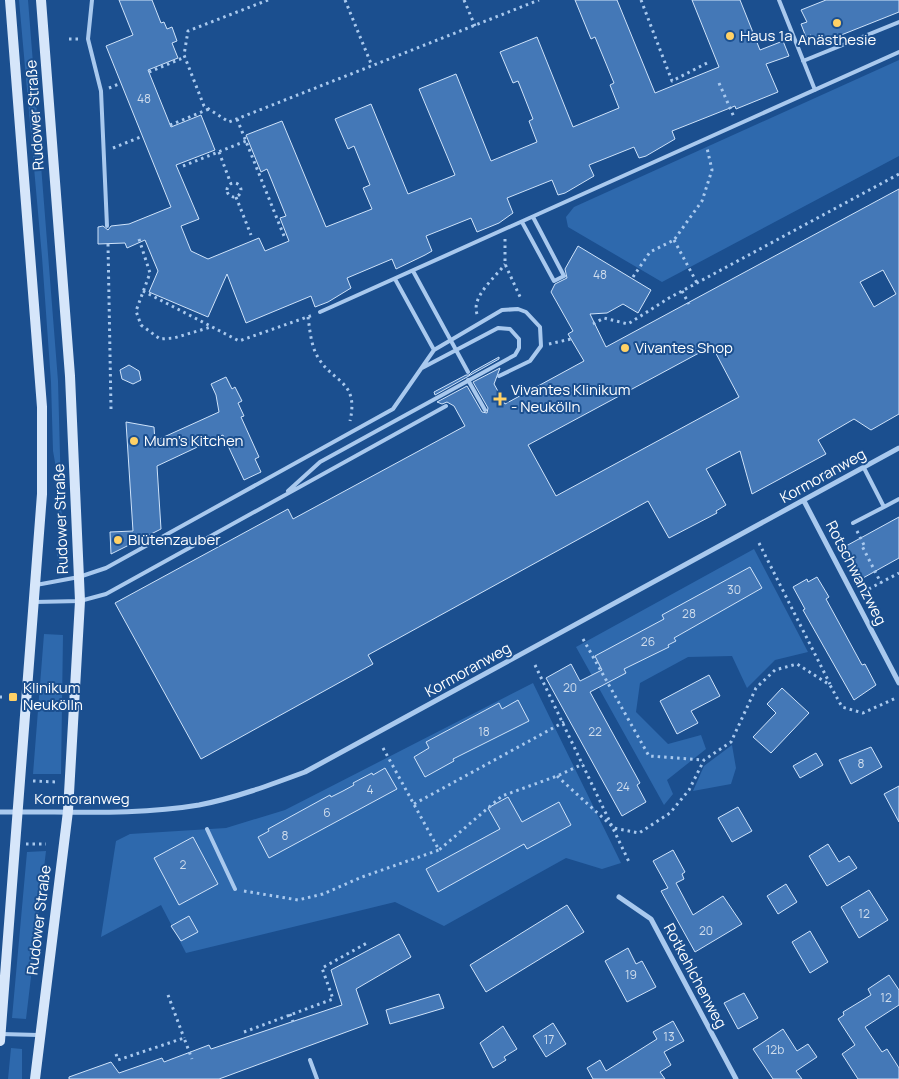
<svg xmlns="http://www.w3.org/2000/svg" width="899" height="1079" font-family="Manrope,sans-serif">
  <style>
    .green { fill: #2e69ad }
    .building { fill: #4478b7; stroke: #cfe3fa; fill-rule: evenodd }
    .lines { fill: none; stroke-linecap: round; stroke-linejoin: round }
    .path { stroke: #a9c9ee; stroke-width: 3; stroke-dasharray: 2.5 4; stroke-linecap: butt }
    .service { stroke: #a9c9ee; stroke-width: 4 }
    .minor { stroke: #a9c9ee; stroke-width: 5 }
    .secondary { stroke: #d6e6fa; stroke-width: 10 }
    .poi-dot { fill: #ffd166; stroke: #1b4f8f; stroke-width: 2 }
    .labels { text-anchor: middle; stroke-width: 4; stroke-linejoin: round; paint-order: stroke }
    .number-label { font-size: 12px; fill: #d0dded }
    .poi-label { font-size: 15px; fill: #fff; stroke: #1b4f8f; text-anchor: start }
    .street-label { font-size: 15px; fill: #fff; stroke: #1b4f8f }
  </style>
  <rect width="100%" height="100%" fill="#1b4f8f"/>
  <!-- green -->
  <path class="green" d="M19 0H28L58 381 63 566 59 563 57 556 59 485 53 451 51 382 42 257Z
    M899 60V156L662 282 568 227 566 217 574 207Z
    M754 549 808 652 775 660 747 688 732 656 688 657 640 683 636 712 668 744 701 735 706 749 667 780 673 794 664 805 576 647Z
    M44 634 63 635 61 774H33Z
    M533 683 621 863 602 869 566 858 444 926 395 902 186 953 161 905 101 937 116 841 130 834 226 828 285 810Z
    M732 745 736 768 731 784 693 791 704 766Z
    M46 851 26 1019 12 1018 27 852Z
    M11 1048 22 1049V1079H8Z"/>
  <!-- building -->
  <path class="building" d="M119 0H152L161 23 164 22 167 29 172 27 177 41 172 43 178 58 148 70 171 127 201 115 215 150 176 165 199 219 181 226 191 251 208 259 259 238 265 251 289 241 280 218 286 216 267 169 261 172 246 135 282 121 326 227 372 209 363 188 370 185 354 146 348 149 335 119 371 104 408 194 455 175 419 89 456 74 491 161 537 142 529 121 533 119 518 81 513 83 500 52 537 37 573 127 619 108 610 85 614 83 595 37 591 39 575 0H617L655 93 719 67 692 0H740L760 50 783 41 789 56 766 64 778 92 736 109 735 106 672 131 675 139 646 156 639 158 634 147 589 165 594 176 565 193 558 195 552 180 507 198 513 213 499 223 477 232 471 218 426 236 432 251 425 255 396 269 392 259 347 278 351 288 328 302 315 307 311 296 246 323 227 274 208 317 149 292 158 271 145 240 127 248 125 243 98 244V227L103 226 108 230 111 226 129 224 171 207 106 46 133 35Z
    M826 0H899V12L816 45 811 35 806 37 801 24 807 22 801 10Z
    M899 189V414L871 430 854 419 818 440 826 454 752 494 740 451 706 469 726 505 716 511 717 513 669 538 648 501 368 655 373 664 201 759 115 603 288 509 293 519 465 426 454 406 447 402 442 404 437 402 467 386 482 412 487 413 488 408 473 382 500 368 494 384 505 404 584 361 568 334 573 331 551 292 555 284 567 278 565 269 578 246 651 290 638 313 623 304 607 313 590 314 606 347ZM883 270 896 294 874 307 860 282ZM712 346 739 397 556 496 528 445Z
    M499 357V359L435 395 434 392 466 375H469L472 372Z
    M129 365 139 371 141 380 133 384 122 379 120 370Z
    M226 377 232 389 235 387 242 401 238 403 244 416 241 417 259 457 255 459 261 472 244 480 223 435 157 466 161 529 111 554 110 532 133 531 126 422 154 427 155 441 219 412 216 395 211 384Z
    M899 517V558L863 578 846 546Z
    M750 567 762 588 674 638 676 641 668 645 669 647 624 669 626 673 590 692 640 783 637 785 646 802 622 816 546 678 571 664 580 681 602 670 595 656 664 619 662 615Z
    M817 577 829 597 826 599 862 665 865 664 876 685 854 700 803 610 805 609 793 587 807 579 808 582Z
    M709 675 720 696 691 711 698 723 677 734 660 701Z
    M782 688 809 713 771 753 753 737 776 713 767 704Z
    M518 700 529 721 453 759 454 761 425 777 414 757 429 748 426 742 499 703 502 709Z
    M871 747 882 767 851 784 839 760Z
    M816 753 823 765 800 778 793 766Z
    M385 768 397 789 269 858 258 837 269 831 268 829 330 795 331 797 343 791 354 785 353 783 372 773 373 775Z
    M899 786V822L884 794Z
    M508 797 522 822 559 802 571 825 527 849 524 844 438 892 426 869 500 829 488 808Z
    M738 807 752 831 732 842 718 818Z
    M193 837 218 884 179 905 154 858Z
    M828 844 839 862 849 856 857 868 827 886 809 856Z
    M673 850 685 872 682 874 684 879 676 883 693 915 723 896 742 924 695 952 661 891 668 888 653 861Z
    M786 884 797 902 778 914 767 896Z
    M869 890 888 920 859 938 841 907Z
    M567 905 584 932 486 992 470 965Z
    M189 916 198 932 181 941 171 926Z
    M810 931 828 962 810 973 792 942Z
    M399 934 411 957 356 989 368 1024 219 1079H69V1077L111 1062 119 1073 162 1058 164 1062 209 1045 211 1049 342 1005 331 970Z
    M628 948 636 964 642 961 656 987 627 1002 605 961Z
    M889 975 899 990V1005L865 1027 882 1052 887 1049 899 1068V1079H858L842 1054 855 1045 838 1019 844 1015 843 1012 871 995 868 989Z
    M744 993 758 1018 738 1029 724 1003Z
    M439 994 444 1008 390 1024 386 1010Z
    M673 1021 684 1041 664 1052 671 1065 660 1072 665 1079H593L587 1068 600 1060 606 1071 657 1039 653 1032Z
    M553 1023 566 1044 546 1057 533 1036Z
    M503 1026 517 1049 504 1057 506 1060 493 1068 480 1043Z
    M783 1029 797 1051 808 1044 817 1057 796 1071 802 1079H773L753 1049Z"/>
  <g class="lines">
    <!-- path -->
    <path class="path" d="M268 0 188 31 184 55 204 106 229 122 539 0
      M345 0 372 66
      M464 0 475 26
      M641 0 672 81 709 62
      M69 39H78
      M149 72 185 57
      M719 83 734 117
      M109 88 121 83
      M237 119 284 236
      M170 125 209 109
      M113 148 143 136
      M219 152 231 184
      M183 166 246 141
      M227 190a7 7 0 1 1 14 0a7 7 0 1 1-14 0Z
      M236 197 251 235
      M139 239 150 273 136 311 141 325 160 339 174 338 211 327
      M505 239V264L521 299
      M674 240 697 283
      M108 244 111 409
      M633 277 650 252 674 240 702 201 712 170 707 148
      M143 291 239 341 313 315
      M682 291 689 304
      M477 314C471 296 496 277 505 264
      M308 317C310 331 311 347 319 359 334 383 359 381 350 421
      M593 324 604 318 628 324 669 298 899 174
      M549 344 571 339
      M857 531 864 545 862 546 881 583
      M759 543 830 684
      M863 592 899 573
      M583 639 649 756 704 760
      M535 665 630 864
      M0 697H2
      M383 748 439 850 502 796 557 776 583 764
      M557 776 614 828 639 833 670 813 689 790 704 760 731 742 756 688 775 670 797 664 830 685 842 707 863 713 896 698
      M33 781 57 782
      M414 804 564 722
      M26 844H46
      M244 891 298 900 323 894 362 877 439 850
      M168 995 184 1038
      M290 1014 293 1022
      M244 1032 333 999 322 968 367 943
      M116 1054 118 1060 184 1038 192 1059"/>
    <!-- service -->
    <path class="service" d="M92 0 88 39 101 91 107 226
      M779 0 815 90
      M803 61 899 22
      M522 222 554 281 564 276 533 217
      M413 271 468 372
      M395 279 434 350
      M320 312 899 52
      M468 380 485 410
      M288 491 320 462 515 355 519 348V339L510 329 498 328 422 368
      M884 507 899 499
      M853 523 884 507 864 468
      M36 585 79 577 106 568 393 409 434 350 502 310 518 309 526 312 540 327 541 346 530 361 499 376
      M34 602 80 601 106 594 446 406
      M207 829 235 889
      M1 1034 38 1035
      M310 1060 317 1079"/>
    <!-- minor -->
    <path class="minor" d="M804 501 899 683
      M0 812C66 811 134 816 199 805 235 798 270 785 305 772L899 448
      M619 897 651 919 736 1079"/>
    <!-- secondary -->
    <path class="secondary" d="M0 1041 42 494V407L10 0
      M35 1079 68 811 80 601 70 376 41 0"/>
  </g>
  <!-- markers -->
  <g class="poi-dot">
    <circle cx="837" cy="23" r="5"/>
    <circle cx="730" cy="36" r="5"/>
    <circle cx="625" cy="348" r="5"/>
    <path d="M497.5 391.5h5v5h5v5h-5v5h-5v-5h-5v-5h5z"/>
    <circle cx="134" cy="441" r="5"/>
    <circle cx="118" cy="540" r="5"/>
    <rect x="8" y="692" width="10" height="10" rx="2.5"/>
  </g>
  <g class="labels">
    <!-- number labels -->
    <g class="number-label">
      <text x="144" y="103">48</text>
      <text x="600" y="279">48</text>
      <text x="734" y="594">30</text>
      <text x="689" y="618">28</text>
      <text x="648" y="646">26</text>
      <text x="570" y="692">20</text>
      <text x="484" y="736">18</text>
      <text x="595" y="736">22</text>
      <text x="861" y="768">8</text>
      <text x="623" y="791">24</text>
      <text x="370" y="794">4</text>
      <text x="327" y="817">6</text>
      <text x="285" y="840">8</text>
      <text x="183" y="869">2</text>
      <text x="864" y="918">12</text>
      <text x="706" y="935">20</text>
      <text x="631" y="979">19</text>
      <text x="886" y="1002">12</text>
      <text x="669" y="1041">13</text>
      <text x="549" y="1044">17</text>
      <text x="775" y="1054">12b</text>
    </g>
    <!-- poi labels -->
    <g class="poi-label">
      <text x="740" y="41">Haus 1a</text>
      <text x="837" y="45" text-anchor="middle">Anästhesie</text>
      <text x="635" y="353">Vivantes Shop</text>
      <text x="511" y="395">Vivantes Klinikum<tspan x="511" dy="17">- Neukölln</tspan></text>
      <text x="144" y="446">Mum's Kitchen</text>
      <text x="128" y="545">Blütenzauber</text>
      <text x="23" y="693">Klinikum<tspan x="23" dy="17">Neukölln</tspan></text>
    </g>
    <!-- street labels -->
    <g class="street-label">
      <text transform="translate(35 115) rotate(-94)" y="5">Rudower Straße</text>
      <text transform="translate(823 476) rotate(-29)" y="5">Kormoranweg</text>
      <text transform="translate(61 519) rotate(-92)" y="5">Rudower Straße</text>
      <text transform="translate(856 573) rotate(63)" y="5">Rotschwanzweg</text>
      <text transform="translate(468 670) rotate(-29)" y="5">Kormoranweg</text>
      <text x="82" y="804">Kormoranweg</text>
      <text transform="translate(39 920) rotate(-83)" y="5">Rudower Straße</text>
      <text transform="translate(695 976) rotate(62)" y="5">Rotkehlchenweg</text>
    </g>
  </g>
</svg>
